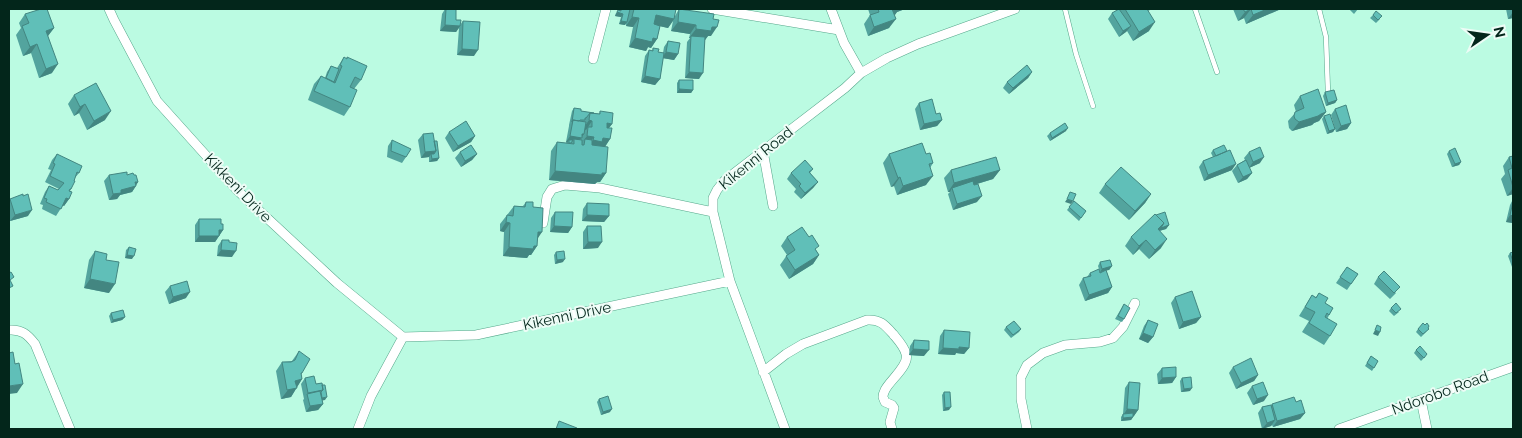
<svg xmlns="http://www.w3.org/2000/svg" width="1522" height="438" font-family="Raleway,sans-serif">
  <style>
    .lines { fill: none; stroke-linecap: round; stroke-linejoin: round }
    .lane-casing { stroke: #56a78b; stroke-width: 5.5 }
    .street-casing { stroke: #56a78b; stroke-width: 10 }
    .lane { stroke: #fff; stroke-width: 4.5 }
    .street { stroke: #fff; stroke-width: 9 }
    .wall { fill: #53a49e }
    .shaded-wall { fill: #438681 }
    .building { fill: #60bfb8; stroke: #438681 }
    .labels { text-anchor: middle; stroke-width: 4; stroke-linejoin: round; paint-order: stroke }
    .street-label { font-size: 15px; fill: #03261b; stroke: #edfcf6 }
  </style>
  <rect width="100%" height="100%" fill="#bbfbe2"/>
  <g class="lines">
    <!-- lane casing -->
    <g class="lane-casing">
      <path id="lane" d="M1065 9 1076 54 1093 106
        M1195 9 1217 72
        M1319 9 1326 37 1328 93"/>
    </g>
    <!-- street casing -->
    <g class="street-casing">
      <path id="street" d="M109 9 114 20 157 101 237 190 337 283 403 337
        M712 9 839 30
        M831 9 844 43 861 73
        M593 59 606 9
        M763 151 773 206
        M543 223 547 197 552 189 565 185 600 188 713 212
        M9 330C22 329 28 335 35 344L70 429
        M403 337 476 335 730 281
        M763 372 786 354 803 344 867 320C880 319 885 325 893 334 898 340 904 346 906 354 910 365 890 380 885 390 884 392 883 395 883 397L885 402 892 405 894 408 890 422 892 429
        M1421 400 1427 429
        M358 429 371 396 403 337
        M785 429 730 281 713 212V198L717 190 724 181 845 88 861 73 887 58 918 44 1015 9
        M1027 429 1021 399V377L1027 365 1043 353 1065 345 1100 342 1113 338 1123 327 1135 303
        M1339 429 1513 367"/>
    </g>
    <!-- lane -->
    <use href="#lane" class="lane"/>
    <!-- street -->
    <use href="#street" class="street"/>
  </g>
  <!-- wall -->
  <path class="wall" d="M445 9H456V20L460 25 463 21 474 56 457 55 459 28 456 32 440 31 442 14Z
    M620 9H673L675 16 679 9 711 36H708L705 40 699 79 685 78 687 42 690 38H689L690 34 671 31 673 21 668 28 660 26 657 39 651 48 648 47 646 51 629 47 633 27 626 26V23L625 25 619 24 621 17 615 16 616 13Z
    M868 9H905L897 12 894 15 889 28 868 36 864 24 870 15Z
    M1120 9H1152L1148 11 1149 31 1133 41 1127 31 1119 37 1108 19 1112 13Z
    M1233 9H1281L1246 24 1244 18 1238 21Z
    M1349 9H1358L1354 14Z
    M1506 9H1513V18L1508 19Z
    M25 14 54 28 48 36 52 73 39 78 31 53 23 56 16 35 21 28 19 23Z
    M1373 15 1380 19 1376 23 1370 18Z
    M668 41 678 54 674 60 663 58 660 79 655 85 641 82 645 56 649 50 652 51 653 48 658 52 663 53 664 47Z
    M344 57 361 80 354 89 350 107 344 116 308 100 314 84 321 76 325 78 327 72 331 66 337 68Z
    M1032 72 1028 78 1009 94 1003 88 1007 82Z
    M679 80 693 90 691 93H677V83Z
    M1325 92 1337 100 1335 103 1326 106 1323 96Z
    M74 95 105 120 87 130 79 113 74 116 68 104Z
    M1300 96 1326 112 1319 121 1314 123 1312 125 1292 131 1289 128 1288 121 1296 112 1294 105Z
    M919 103 936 114 942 120 937 126 920 130 915 109Z
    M574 108 581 111 599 114 600 111 612 124 609 128 610 139 605 147 606 173 600 182H597L595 184 549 180 551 151 557 142 567 143 566 142 569 126V125L572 111Z
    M1335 109 1351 123 1347 129 1336 132 1331 115Z
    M1324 116 1335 129 1333 132 1327 134 1322 119Z
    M1066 131 1050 141 1047 136 1050 133Z
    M449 132 475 136 471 142 453 152 445 138Z
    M423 134 434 141 439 158 437 161 429 162V157L421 158 418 140Z
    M392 140 406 157 402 163 387 157 388 146Z
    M1213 150 1232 170 1204 181 1199 167 1203 161 1213 157 1211 153Z
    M1449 151 1461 162 1459 165 1452 167 1447 154Z
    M460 152 477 154 472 160 461 167 455 158Z
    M1249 152 1260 163 1249 168 1252 173 1247 179 1238 183 1232 171 1237 165 1245 160 1244 158Z
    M57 154 79 173 74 179 71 189 70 191 69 199 64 206 63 205 56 216 42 209 43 205 40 204 45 192 49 186 58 190 59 189 45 182 51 170 48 169 52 160Z
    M889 154H926L933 163 930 168 926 185 897 195 894 186 891 187 883 163Z
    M1513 156V194L1507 196 1501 179 1505 174 1503 166 1509 157Z
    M813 169 810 173 818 182 813 188 801 199 794 192 796 189 787 179 791 173Z
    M951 170H1000L993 179 974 185 977 202 953 210 948 194 950 192H948L944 178Z
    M109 175H134L138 182 132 192 120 195 117 199 109 200 104 181Z
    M1105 184 1151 194 1145 203 1129 220 1099 193Z
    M23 196 28 216 10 221 9 216V201L10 199Z
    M1513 199V223L1506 222 1510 205Z
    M1074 201 1086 211 1079 221 1067 210Z
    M526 202 533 207 537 239V246L531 255H529L527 258 503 256 504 232 500 231V224L514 206H523Z
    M587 203 609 216 604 222 582 221 583 209Z
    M555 212 572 227 568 233 550 232 551 218Z
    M199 219 221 224 223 230 215 242H195V225Z
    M1169 225 1166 229 1159 231 1161 248 1149 259 1139 249 1133 255 1125 246 1131 237Z
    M587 226 598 248 583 249V232Z
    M787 237 816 250 819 255 813 264 789 279 780 265 787 255 781 246Z
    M222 240 229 242 232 257 217 256 218 246Z
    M129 247 132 259 125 258 126 250Z
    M95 251 106 260 109 293 84 288 89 260Z
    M556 252 563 262 555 264 554 255Z
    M1513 252V266L1512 267 1508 256 1510 253Z
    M1100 262 1112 266 1109 270H1106L1112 287 1108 293 1085 301 1079 285 1083 278 1087 277 1090 273 1100 272 1098 266Z
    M1347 267 1358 274 1347 290 1336 283Z
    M1378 277 1396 293 1390 299 1374 284Z
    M170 286 186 298 169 304 165 292Z
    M1319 293 1325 303 1333 308 1327 319 1330 336 1324 345 1302 332 1309 321 1299 316 1312 295 1316 297Z
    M1175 297 1201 317 1196 323 1179 329 1171 303Z
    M1124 304V319L1122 322 1115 319Z
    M1391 308 1399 312 1394 316 1389 311Z
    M111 313 125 317 122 320 111 323 109 316Z
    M1148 320 1153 337 1148 343 1139 339 1144 326Z
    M1425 325 1429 326 1426 332 1421 337 1416 332 1418 329Z
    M1006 327 1021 329 1019 332 1011 338 1004 330Z
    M944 330 969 348 964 354 956 353 955 355 938 354 940 336Z
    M914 340 924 356 909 355 910 346Z
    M1416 350 1425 357 1421 361 1414 353Z
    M299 351 301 374 302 379 291 397 281 399 276 371 282 362 292 361Z
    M1371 356 1378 361 1372 371 1365 366Z
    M1233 367 1258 375 1254 381 1236 389 1229 373Z
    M1162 368 1176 377 1172 383 1158 384 1157 374Z
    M305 378 316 384 322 383 325 400H322L323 404 318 410 306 412 303 400 304 399 301 384Z
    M1182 378 1190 391 1181 392 1180 381Z
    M1129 382 1138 410 1131 420 1121 421V417L1123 414 1125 388Z
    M1252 386 1264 401 1253 405 1247 393Z
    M944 392 949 410 943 411 942 395Z
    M599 399 610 412 601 415 597 402Z
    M1296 402 1305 413 1300 419 1273 427 1272 425 1271 426 1262 429 1258 413 1262 407 1271 405 1272 404Z"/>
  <!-- shaded-wall -->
  <path class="shaded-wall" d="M892 9H905L897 12 895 15 886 18Z
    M1251 9 1244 18 1238 21 1245 12Z
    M1267 9H1281L1246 24 1253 15Z
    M617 12 623 14 621 17 615 16Z
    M1513 12V18L1508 19Z
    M656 15 674 19 668 28 650 24Z
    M632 17 639 18 633 27 626 26Z
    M896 19 889 28 868 36 874 27Z
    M621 21 627 22 625 25 619 24Z
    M678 22 696 25 690 34 671 31Z
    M1155 22 1149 31 1133 41 1139 32Z
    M445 25 460 26 456 32 440 31Z
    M1131 26 1126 32 1119 37 1123 31Z
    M712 27H717L711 36H708L705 40 691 36 690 38H689L696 29Z
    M54 28 47 37 46 31Z
    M635 38H653L657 39 651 48 648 47 646 51 629 47Z
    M37 44 31 53 23 56 30 47Z
    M462 49 478 50 474 56 457 55Z
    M666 52 678 54 674 60 662 58Z
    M58 64 52 73 39 78 46 69Z
    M689 72 703 73 699 79 685 78Z
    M1032 72 1028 78 1009 94 1013 88Z
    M645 76 660 79 655 85 641 82Z
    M679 89 693 90 691 93H677Z
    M1337 100 1335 103 1326 106 1328 103Z
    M85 104 79 113 74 116 80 107Z
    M111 111 105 120 87 130 94 121Z
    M1326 112 1319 121 1314 123 1312 125 1292 131 1299 122Z
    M589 120 592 121 586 130 583 129Z
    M942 120 937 126 920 130 924 124Z
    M607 123 612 124 605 133Z
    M1351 123 1347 129 1336 132 1341 126Z
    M1068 128 1066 131 1050 141 1052 138Z
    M1335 129 1333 132 1327 134 1329 131Z
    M582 134H584L577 144 574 139 571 143 569 140 567 143 566 142 570 136Z
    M475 136 471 142 453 152 458 146Z
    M587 136 594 137 587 146 585 139 580 145Z
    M603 138 610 139 604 148 587 149 593 140Z
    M436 151 431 157V154L429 157 421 158 425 152Z
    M477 154 472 160 461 167 465 161Z
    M1264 157 1260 163 1249 168 1253 162Z
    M439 158 437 161 429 162 432 159Z
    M1461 162 1459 165 1452 167 1455 164Z
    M1236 164 1232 170 1204 181 1208 175Z
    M1000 170 993 179 953 191 952 188 950 192H948L954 183Z
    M555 171 602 173H606L600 182H597L595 184 549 180Z
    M1252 173 1247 179 1238 183 1243 177Z
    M933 176 926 185 897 195 903 186Z
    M900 177 894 186 891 187 898 178Z
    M135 182H138L135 187 136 186 132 192 120 195 117 199 109 200 113 194Z
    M818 182 813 188 801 199 805 193Z
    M1513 188V194L1507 196Z
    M1151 194 1145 203 1129 220 1135 211Z
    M982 196 977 202 953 210 957 204Z
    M66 198 69 199 64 206 61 204Z
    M1067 199 1073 201 1071 204 1065 202Z
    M32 210 28 216 10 221 15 215Z
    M587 215 609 216 604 222 582 221Z
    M1510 215 1513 216V223L1506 222Z
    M506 222 510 223 504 232 500 231Z
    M1164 223 1169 225 1166 229 1159 231 1158 229Z
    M554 226 572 227 568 233 550 232Z
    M219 230H223L215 242H195L199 236Z
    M538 232H542L536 241Z
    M1167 239 1161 248 1149 259 1155 250Z
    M1146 240 1139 249 1133 255 1139 246Z
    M588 242H602L598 248 583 249Z
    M537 246 531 255H529L527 258 503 256 509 247Z
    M221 250 236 251 232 257 217 256Z
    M127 255 134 256 132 259 125 258Z
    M819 255 813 264 789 279 795 270Z
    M565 259 563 262 555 264 557 260Z
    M1112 266 1109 270 1100 272 1102 269Z
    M90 279 115 284 109 293 84 288Z
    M1112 287 1108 293 1085 301 1089 295Z
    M190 292 186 298 169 304 173 297Z
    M125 317 122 320 111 323 113 320Z
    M1201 317 1196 323 1179 329 1183 322Z
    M1375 330 1380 332 1378 336 1373 334Z
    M1143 333 1153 337 1148 343 1139 339Z
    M959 347 969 348 964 354 956 353 955 355 938 354 943 348Z
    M913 349 929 350 924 356 909 355Z
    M301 373H302L297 380 302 379 291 397 281 399Z
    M1258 375 1254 381 1236 389 1241 383Z
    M1176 377 1172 383 1158 384 1162 378Z
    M23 384 17 393 9 394V386Z
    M1192 388 1190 391 1181 392 1184 389Z
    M1268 395 1264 401 1253 405 1257 399Z
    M327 397 325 400 320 401 322 398Z
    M323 404 318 410 306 412 310 406Z
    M951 407 949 410 943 411 945 408Z
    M612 409 610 412 601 415 603 412Z
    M1127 409 1138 410 1134 416H1123Z
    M1305 413 1300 419 1273 427 1277 421Z
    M1133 417 1131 420 1121 421 1123 418Z
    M1275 420 1271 426 1262 429 1267 423Z"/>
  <!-- building -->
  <path class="building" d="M41 9H47L54 28 46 31 58 64 46 69 37 44 30 47 22 26 29 23 25 14Z
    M446 9H456V20H461L460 26 445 25Z
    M621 9H630L627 22 621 21 623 14 617 12 618 10 621 11Z
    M634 9H676L674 19 656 15 654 24 660 26 657 39 653 38 652 42 635 38 639 18 632 17Z
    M679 9 714 14 713 19 719 20 717 27H712L711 31 696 29V25L678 22Z
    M878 9H894H892L896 19 874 27 870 15 879 12Z
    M1119 9 1131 26 1123 31 1112 13Z
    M1125 9H1147L1155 22 1139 32Z
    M1243 9H1267L1253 15 1251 9 1245 12Z
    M1376 11 1382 16 1378 20 1373 15Z
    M463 21 480 22 478 50 462 49Z
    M691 36 705 37 703 73 689 72Z
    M668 41 680 43 678 54 666 52Z
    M653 48 659 49 658 52 664 53 660 79 645 76 649 50 653 51Z
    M344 57 347 59V57L367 66 361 80 355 77 350 87 357 90 350 107 314 91 321 76 335 83 342 66 340 65Z
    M1027 65 1032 72 1013 88 1007 82Z
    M331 66 339 69 334 82 326 78Z
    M679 80H693V90L679 89Z
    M96 83 111 111 94 121 85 104 80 107 74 95Z
    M1318 89 1326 112 1321 114 1318 116 1299 122 1295 119 1294 116 1295 112 1304 108 1300 96Z
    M1334 90 1337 100 1328 103 1325 92Z
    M932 99 936 114 940 113 942 120 924 124 919 103Z
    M1346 105 1351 123 1341 126 1335 109Z
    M574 108 581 109V111L594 113H590L586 118H585V120H580L579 121 573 120 572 122Z
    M600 111 613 113 612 124 607 123V128H612L610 139 603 138 602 142 593 140 594 137 587 136 588 127H592V121L589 120 590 113 600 114Z
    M1330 114 1335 129 1329 131 1324 116Z
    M573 120 586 122 584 134H582V138L570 136Z
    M466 121 475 136 458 146 449 132Z
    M1065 123 1068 128 1052 138 1050 133Z
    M433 133 436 151 425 152 423 134Z
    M574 139 582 140V145H584L585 139 592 140V145L608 147 606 173H602V175L555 171 557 142 574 144Z
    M392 140 411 149 406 157 391 151Z
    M569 140H573L571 143H569Z
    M434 141H437L439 158 432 159 431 154H434L436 151Z
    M922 143 926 154 930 153 933 163 929 164 933 176 903 186 900 177 898 178 889 154Z
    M471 145 477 154 465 161 460 152Z
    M1224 145 1227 151 1216 156 1213 150Z
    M1260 147 1264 157 1253 162 1249 152Z
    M1455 148 1461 162 1455 164 1449 151Z
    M1230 150 1236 164 1208 175 1203 161Z
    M57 154 82 166 79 173 77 172 74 181H75L71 189H70L69 191 72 192 69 199 66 198 61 209 46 202 47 199 44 198 49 186 58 190 64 183 50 176 55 164 53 163Z
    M1513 156V187L1508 170 1512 168 1509 157Z
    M996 157 1000 170 954 183 951 170Z
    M805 160 813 169 809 172 818 182 805 193 799 186 801 184 791 173Z
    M1246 160 1252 173 1243 177 1237 165Z
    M1121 167 1151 194 1135 211 1105 184Z
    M127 172V175L133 173 134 175H136L138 182H135L136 186 121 190V193L113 194 109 175Z
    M973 181 974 185 978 184 982 196 957 204 952 188Z
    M1070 192 1076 194 1073 201 1067 199Z
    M23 194V196L28 194 32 210 15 215 10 199Z
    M1074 201 1086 211 1081 218 1069 207Z
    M526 202H533V207L543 208 542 232H538L537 246H534L533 249 509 247 510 223 506 222 507 215 513 216 514 206 525 207Z
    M1513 202V216L1510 215Z
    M587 203 609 204V216L587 215Z
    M555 212H573L572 227 554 226Z
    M1165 212 1169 225 1161 228 1164 223 1156 215Z
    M1155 214 1164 223 1158 229 1167 239 1155 250 1146 240 1139 246 1131 237Z
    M199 219H221V224H223V230H219V236H199Z
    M587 226H601L602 242H588Z
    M802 227 809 237 812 235 819 246 815 249 819 255 795 270 786 256 795 250 787 237Z
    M222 240H229V242L237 243 236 251 221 250Z
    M129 247 136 249 134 256 127 255Z
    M95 251 107 254 106 260 119 262 115 284 90 279Z
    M564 251 565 259 557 260 556 252Z
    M1513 252V261L1510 253Z
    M1110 260 1112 266 1102 269 1100 262Z
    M1347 267 1358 274 1351 284 1340 277Z
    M1099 269 1100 273 1106 270 1112 287 1089 295 1083 278 1091 276 1090 273Z
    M1384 271 1400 287 1394 293 1378 277Z
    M11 272 14 277 10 280 13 286 9 288V273Z
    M187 281 190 292 173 297 170 286Z
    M1192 291 1201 317 1183 322 1175 297Z
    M1319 293 1328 298 1325 303 1333 308 1329 315 1327 313 1325 317 1337 324 1330 336 1309 323 1315 312 1305 307 1312 295 1316 298Z
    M1396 303 1401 309 1396 313 1391 308Z
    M1124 304 1130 308 1124 319 1118 316Z
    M123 310 125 317 113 320 111 313Z
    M1148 320 1158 324 1153 337 1143 333Z
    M1014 321 1021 329 1013 335 1006 327Z
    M1423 323 1425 325 1427 323 1429 326 1428 328 1429 329 1423 334 1418 329Z
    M1377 325 1381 327 1380 332 1375 330Z
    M944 330 970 332 969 348 959 347V349L943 348Z
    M914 340 929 341V350L913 349Z
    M1420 346 1427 354 1424 358 1416 350Z
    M299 351 310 359 302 373H301L302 379 295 381 297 388 287 390 282 362H291L295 360Z
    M13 352 15 364 19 363 23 384 9 386V353Z
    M1371 356 1378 361 1374 368 1367 363Z
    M1251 358 1258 375 1241 383 1233 367Z
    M1176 367V377L1162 378V368Z
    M314 376 316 384 322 383 323 390 308 393 305 378Z
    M1191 377 1192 388 1184 389 1182 378Z
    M1129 382 1140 383 1138 410 1127 409Z
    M1263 382 1268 395 1257 399 1252 386Z
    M322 385H325L327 397 322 398 321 392 323 390Z
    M320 391 323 404 310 406 307 394Z
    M944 392H950L951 407 945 408Z
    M608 396 612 409 603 412 599 399Z
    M1294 397 1296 402 1301 400 1305 413 1277 421 1272 404Z
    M1271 405 1275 420 1267 423 1262 407Z
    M1133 413V417L1123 418V414Z
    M559 421 577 428V429H556Z"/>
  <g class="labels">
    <!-- street labels -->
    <g class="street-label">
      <text transform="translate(756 158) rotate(-39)" y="5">Kikenni Road</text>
      <text transform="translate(238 188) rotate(46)" y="5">Kikkeni Drive</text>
      <text transform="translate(567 316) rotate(-12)" y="5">Kikenni Drive</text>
      <text transform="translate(1440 393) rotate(-20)" y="5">Ndorobo Road</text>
    </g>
  </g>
  <!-- border -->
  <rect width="1522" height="438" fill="none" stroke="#03261b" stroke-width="20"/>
  <!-- north arrow -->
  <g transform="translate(1487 35) rotate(77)" stroke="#edfcf6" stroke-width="4" paint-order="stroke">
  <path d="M0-4L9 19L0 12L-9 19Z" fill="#03261b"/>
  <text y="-8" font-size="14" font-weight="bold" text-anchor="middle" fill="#03261b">N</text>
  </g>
</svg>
